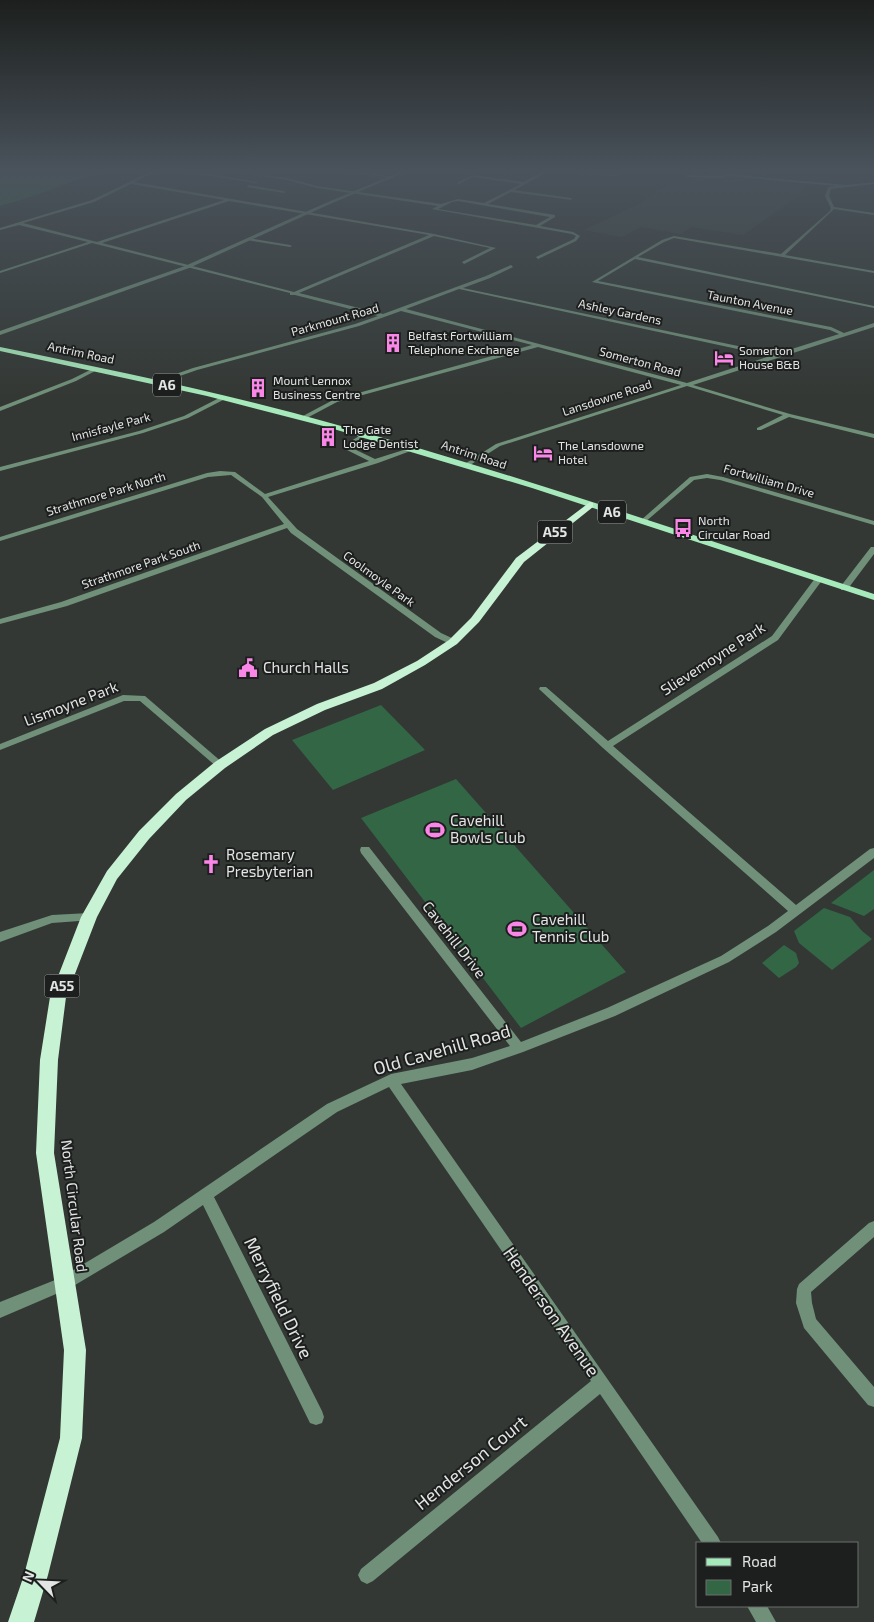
<svg xmlns="http://www.w3.org/2000/svg" width="874" height="1622" font-family="'Exo 2',sans-serif">
  <style>
    .built { fill: #3a443c }
    .green { fill: #336645 }
    .lines { fill: none; stroke-linecap: round; stroke-linejoin: round }
    .minor { fill: #709079; fill-rule: evenodd }
    .tertiary { fill: #709079; fill-rule: evenodd }
    .primary { fill: #a6e9ba; fill-rule: evenodd }
    .trunk { fill: #c8f2d4; fill-rule: evenodd }
    .labels { text-anchor: middle; stroke-width: 4; stroke-linejoin: round; paint-order: stroke }
    .far-street-label { font-size: 12px; fill: #e2e5e3; stroke: #1c1f1d }
    .far-poi-label { font-size: 12px; fill: #e2e5e3; stroke: #1c1f1d; text-anchor: start }
    .shield { fill: #1c1f1d; stroke: #a7aaa8; stroke-width: 1 }
    .shield-label { font-size: 14px; font-weight: bold; fill: #e2e5e3 }
    .street-label { font-size: 15px; fill: #e2e5e3; stroke: #1c1f1d }
    .poi-label { font-size: 15px; fill: #e2e5e3; stroke: #1c1f1d; text-anchor: start }
    .near-street-label { font-size: 18px; fill: #e2e5e3; stroke: #1c1f1d }
  </style>
  <rect width="100%" height="100%" fill="#333834"/>
  <!-- built -->
  <path class="built" d="M736 176 807 182 800 195 743 235 691 227 681 234 641 227 622 237 584 230 637 205 652 196 656 191 665 187 701 178Z"/>
  <!-- green -->
  <path class="green" d="M0 170H105L30 197 0 206Z
    M381 705 425 750 333 790 292 740Z
    M456 779 626 972 521 1028 361 818Z
    M874 870V909L864 916 831 903Z
    M824 908 850 917 862 931 872 939 832 970 799 943 794 931Z
    M784 945 796 953 799 963 796 967 779 978 762 963Z"/>
  <g class="lines">
    <!-- minor -->
    <path class="minor" d="M154 170H158L134 182 434 234 496 248 464 264 462 262 490 248 434 236 299 293 383 314 486 276 511 265 513 267 490 278 463 288 776 354 839 334 830 330 592 282 662 240 674 236 781 254 830 211 831 208 825 196 828 187 836 186 728 176 720 178 688 177 687 175 720 176 728 174 846 185 874 182V184L831 189 829 196 834 207 874 213V215L834 209 785 255 874 271V273L674 238 664 242 638 257 874 306V308L635 259 598 281 831 327 844 333 874 323V327L693 385 790 414 874 434V438L789 417 761 430H757V428L783 415 687 386 500 446 467 467H463V465L496 444 681 385 538 347 337 402 305 419H301V417L333 400 532 345 401 311 359 326 197 370 177 377 165 385H161V383L173 375 193 368 355 324 378 316 295 295H290V293L92 243 0 273V271L88 242 19 225 0 230V228L92 200ZM131 184 224 200 97 242 23 223 94 202ZM229 201 429 235 294 292 102 243ZM459 289 770 356 687 383 406 309Z
      M173 170H183L258 182 256 183Z
      M332 170H344L394 177 392 178Z
      M543 170H546L539 177 514 190 571 198 572 200 511 192 488 204 555 215V217L540 226 573 232 580 236 576 241 538 259 536 257 574 239 576 236 572 234 432 209 438 206 317 188 287 180 243 173 287 178 317 186 441 204 458 199 484 203 521 184 473 177 459 184 456 183 473 175 524 182ZM458 201 550 217 536 225 438 209 452 202Z
      M562 170H577L618 175 616 176Z
      M248 185 284 191 286 192 284 193 247 187Z
      M248 238 290 245 292 246 290 247 247 240Z
      M94 368 99 369 76 381 0 411V407L72 379Z
      M223 396 226 398 225 399 188 418 143 433 0 471V467L139 431 184 416Z
      M364 433 366 434V436L355 443 352 448 375 459 413 447 416 449 378 463 268 497 297 529 441 633 456 640V644H450L435 637 291 533 287 528 67 606 0 624V619L61 602 284 524 262 497 231 475 208 477 0 541V537L207 473 220 471 235 472 265 494 369 461 345 449 351 441Z
      M707 474 723 477 874 521V525L720 480 707 478 694 480 644 523H640V521L690 477Z
      M871 547H874V554L847 590H841V586Z
      M816 577H819L823 579 778 640 613 746 796 905 870 849 874 848V858L776 932 729 962 615 1016 523 1052 472 1070 401 1084 718 1537 721 1543H702L600 1394 373 1581 367 1584 361 1581 358 1575 361 1569 591 1381 389 1087 337 1112 214 1197 322 1411 324 1417 322 1423 316 1425 310 1423 203 1205 164 1232 70 1288 0 1318V1302L60 1278 154 1222 327 1104 391 1074 472 1058 510 1046 361 853 360 850 361 847H369L521 1042 607 1008 721 956 768 926 788 911 603 748 539 689 540 687H546L608 741 772 636Z
      M123 695 145 696 223 763 225 765 223 767H217L140 701H124L0 750V744Z
      M89 913 93 914 95 917 93 920 52 923 0 942V932L52 915Z
      M874 1221V1237L811 1292 812 1303 816 1319 874 1387V1407L868 1405 804 1328 796 1303 797 1289 799 1284 869 1223Z
      M747 1606H767L776 1622H756Z"/>
    <!-- tertiary -->
    <path class="tertiary" d="M405 170H410L330 204 189 268 0 335V331L185 266 328 202Z"/>
    <!-- primary -->
    <path class="primary" d="M0 347C112 370 224 393 334 424 516 474 694 536 874 594V600L532 488 327 427 207 396 0 351Z"/>
    <!-- trunk -->
    <path class="trunk" d="M590 502 593 503V507L524 562 479 622 457 644 425 665 382 689 325 710 273 735 225 768 186 800 149 839 117 879 97 917 66 997 58 1060 54 1153 86 1350 82 1438 48 1575 34 1622H8L24 1575 60 1438 64 1350 36 1153 40 1060 50 997 81 917 107 871 139 831 176 794 215 762 265 729 317 704 374 683 417 661 449 640 471 618 516 558Z"/>
  </g>
  <!-- sky -->
  <linearGradient id="sky" x2="0" y2="1"><stop stop-color="#1c1f1d"/><stop offset="0.43" stop-color="#4a535c"/><stop offset="1" stop-color="#4a535c" stop-opacity="0"/></linearGradient>
  <rect width="874" height="397" fill="url(#sky)"/>
  <!-- icons -->
  <defs>
    <g id="building-bare" transform="scale(1.5)"><path d="M-4-6H4V6H1V3H-1V6H-4ZM-2.5-4.3h1.7v1.8h-1.7ZM.8-4.3h1.7v1.8H.8ZM-2.5-1h1.7V.8h-1.7ZM.8-1h1.7V.8H.8Z" fill="#fa87e7" stroke="#1c1f1d" stroke-width="2.5" paint-order="stroke"/></g>
    <g id="hotel-bare" transform="scale(1.5)"><path d="M-6-4.5h1.5V1H6V5H4.5V3h-9V5H-6ZM-4 0a1.8 1.8 0 1 1 3.6 0ZM.5 0V-2.5h3Q6-2.5 6 0Z" fill="#fa87e7" stroke="#1c1f1d" stroke-width="2.5" paint-order="stroke"/></g>
    <g id="bus-bare" transform="scale(1.5)"><path d="M-5-6H5V4H4V6H2V4H-2V6H-4V4H-5ZM-3.5-4V0h7V-4ZM-3.5 1.2v1.5H-2V1.2ZM2 1.2v1.5H3.5V1.2Z" fill="#fa87e7" stroke="#1c1f1d" stroke-width="2.5" paint-order="stroke"/></g>
    <g id="civic-bare" transform="scale(1.5)"><path d="M-.6-6.5H3V-4.5H.6V-3L4-1V1h2V6H-6V1h2V-1L-.6-3ZM-1.2 2.5V6h2.4V2.5Z" fill="#fa87e7" stroke="#1c1f1d" stroke-width="2.5" paint-order="stroke"/></g>
    <g id="stadium-bare" transform="scale(1.5)"><path d="M0-5a6.5 5 0 1 0 0 10a6.5 5 0 1 0 0-10ZM-3.5-1.8h7v3.6h-7Z" fill="#fa87e7" stroke="#1c1f1d" stroke-width="2.5" paint-order="stroke"/></g>
    <g id="church-bare" transform="scale(1.5)"><path d="M-1.2-6h2.4v3.5h3.3v2.4h-3.3V6h-2.4V-.1h-3.3v-2.4h3.3Z" fill="#fa87e7" stroke="#1c1f1d" stroke-width="2.5" paint-order="stroke"/></g>
  </defs>
  <g fill-rule="evenodd">
    <use href="#building-bare" x="393" y="343"/>
    <use href="#hotel-bare" x="724" y="358"/>
    <use href="#building-bare" x="258" y="388"/>
    <use href="#building-bare" x="328" y="437"/>
    <use href="#hotel-bare" x="543" y="453"/>
    <use href="#bus-bare" x="683" y="528"/>
    <use href="#civic-bare" x="248" y="668"/>
    <use href="#stadium-bare" x="435" y="830"/>
    <use href="#church-bare" x="211" y="864"/>
    <use href="#stadium-bare" x="517" y="929"/>
  </g>
  <g class="labels">
    <!-- far-street labels -->
    <g class="far-street-label">
      <text transform="translate(750 303) rotate(11)" y="4">Taunton Avenue</text>
      <text transform="translate(620 312) rotate(12)" y="4">Ashley Gardens</text>
      <text transform="translate(335 320) rotate(-16)" y="4">Parkmount Road</text>
      <text transform="translate(81 353) rotate(12)" y="4">Antrim Road</text>
      <text transform="translate(640 362) rotate(15)" y="4">Somerton Road</text>
      <text transform="translate(607 398) rotate(-18)" y="4">Lansdowne Road</text>
      <text transform="translate(111 427) rotate(-15)" y="4">Innisfayle Park</text>
      <text transform="translate(474 455) rotate(18)" y="4">Antrim Road</text>
      <text transform="translate(769 481) rotate(16)" y="4">Fortwilliam Drive</text>
      <text transform="translate(106 494) rotate(-17)" y="4">Strathmore Park North</text>
      <text transform="translate(141 565) rotate(-19)" y="4">Strathmore Park South</text>
      <text transform="translate(379 579) rotate(36)" y="4">Coolmoyle Park</text>
    </g>
    <!-- far-poi labels -->
    <g class="far-poi-label">
      <text x="408" y="340">Belfast Fortwilliam<tspan x="408" dy="14">Telephone Exchange</tspan></text>
      <text x="739" y="355">Somerton<tspan x="739" dy="14">House B&amp;B</tspan></text>
      <text x="273" y="385">Mount Lennox<tspan x="273" dy="14">Business Centre</tspan></text>
      <text x="343" y="434">The Gate<tspan x="343" dy="14">Lodge Dentist</tspan></text>
      <text x="558" y="450">The Lansdowne<tspan x="558" dy="14">Hotel</tspan></text>
      <text x="698" y="525">North<tspan x="698" dy="14">Circular Road</tspan></text>
    </g>
    <!-- shield labels -->
    <g class="shield">
      <rect x="153" y="373.5" width="28" height="23" rx="4"/>
      <rect x="598" y="500.5" width="28" height="23" rx="4"/>
      <rect x="537.5" y="520.5" width="35" height="23" rx="4"/>
      <rect x="44.5" y="974.5" width="35" height="23" rx="4"/>
    </g>
    <g class="shield-label">
      <text x="167" y="390">A6</text>
      <text x="612" y="517">A6</text>
      <text x="555" y="537">A55</text>
      <text x="62" y="991">A55</text>
    </g>
    <!-- street labels -->
    <g class="street-label">
      <text transform="translate(713 659) rotate(-33)" y="5">Slievemoyne Park</text>
      <text transform="translate(71 704) rotate(-21)" y="5">Lismoyne Park</text>
      <text transform="translate(454 940) rotate(52)" y="5">Cavehill Drive</text>
      <text transform="translate(74 1206) rotate(83)" y="5">North Circular Road</text>
    </g>
    <!-- poi labels -->
    <g class="poi-label">
      <text x="263" y="673">Church Halls</text>
      <text x="450" y="826">Cavehill<tspan x="450" dy="17">Bowls Club</tspan></text>
      <text x="226" y="860">Rosemary<tspan x="226" dy="17">Presbyterian</tspan></text>
      <text x="532" y="925">Cavehill<tspan x="532" dy="17">Tennis Club</tspan></text>
    </g>
    <!-- near-street labels -->
    <g class="near-street-label">
      <text transform="translate(442 1050) rotate(-16)" y="6">Old Cavehill Road</text>
      <text transform="translate(278 1298) rotate(64)" y="6">Merryfield Drive</text>
      <text transform="translate(551 1312) rotate(55)" y="6">Henderson Avenue</text>
      <text transform="translate(471 1463) rotate(-39)" y="6">Henderson Court</text>
    </g>
  </g>
  <!-- legend -->
  <rect x="696" y="1542" width="162" height="65" fill="#1c1f1d" stroke="#6b6e6c"/>
  <rect x="706" y="1558" width="25" height="8" fill="#a6e9ba" stroke="#6b6e6c"/>
  <text x="742" y="1567" font-size="15" fill="#e2e5e3">Road</text>
  <rect x="706" y="1580" width="25" height="15" fill="#336645" stroke="#6b6e6c"/>
  <text x="742" y="1592" font-size="15" fill="#e2e5e3">Park</text>
  <!-- north arrow -->
  <g transform="translate(40 1582) rotate(294)" stroke="#1c1f1d" stroke-width="4" paint-order="stroke">
  <path d="M0-4L9 19L0 12L-9 19Z" fill="#e2e5e3"/>
  <text y="-8" font-size="14" font-weight="bold" text-anchor="middle" fill="#e2e5e3">N</text>
  </g>
</svg>
